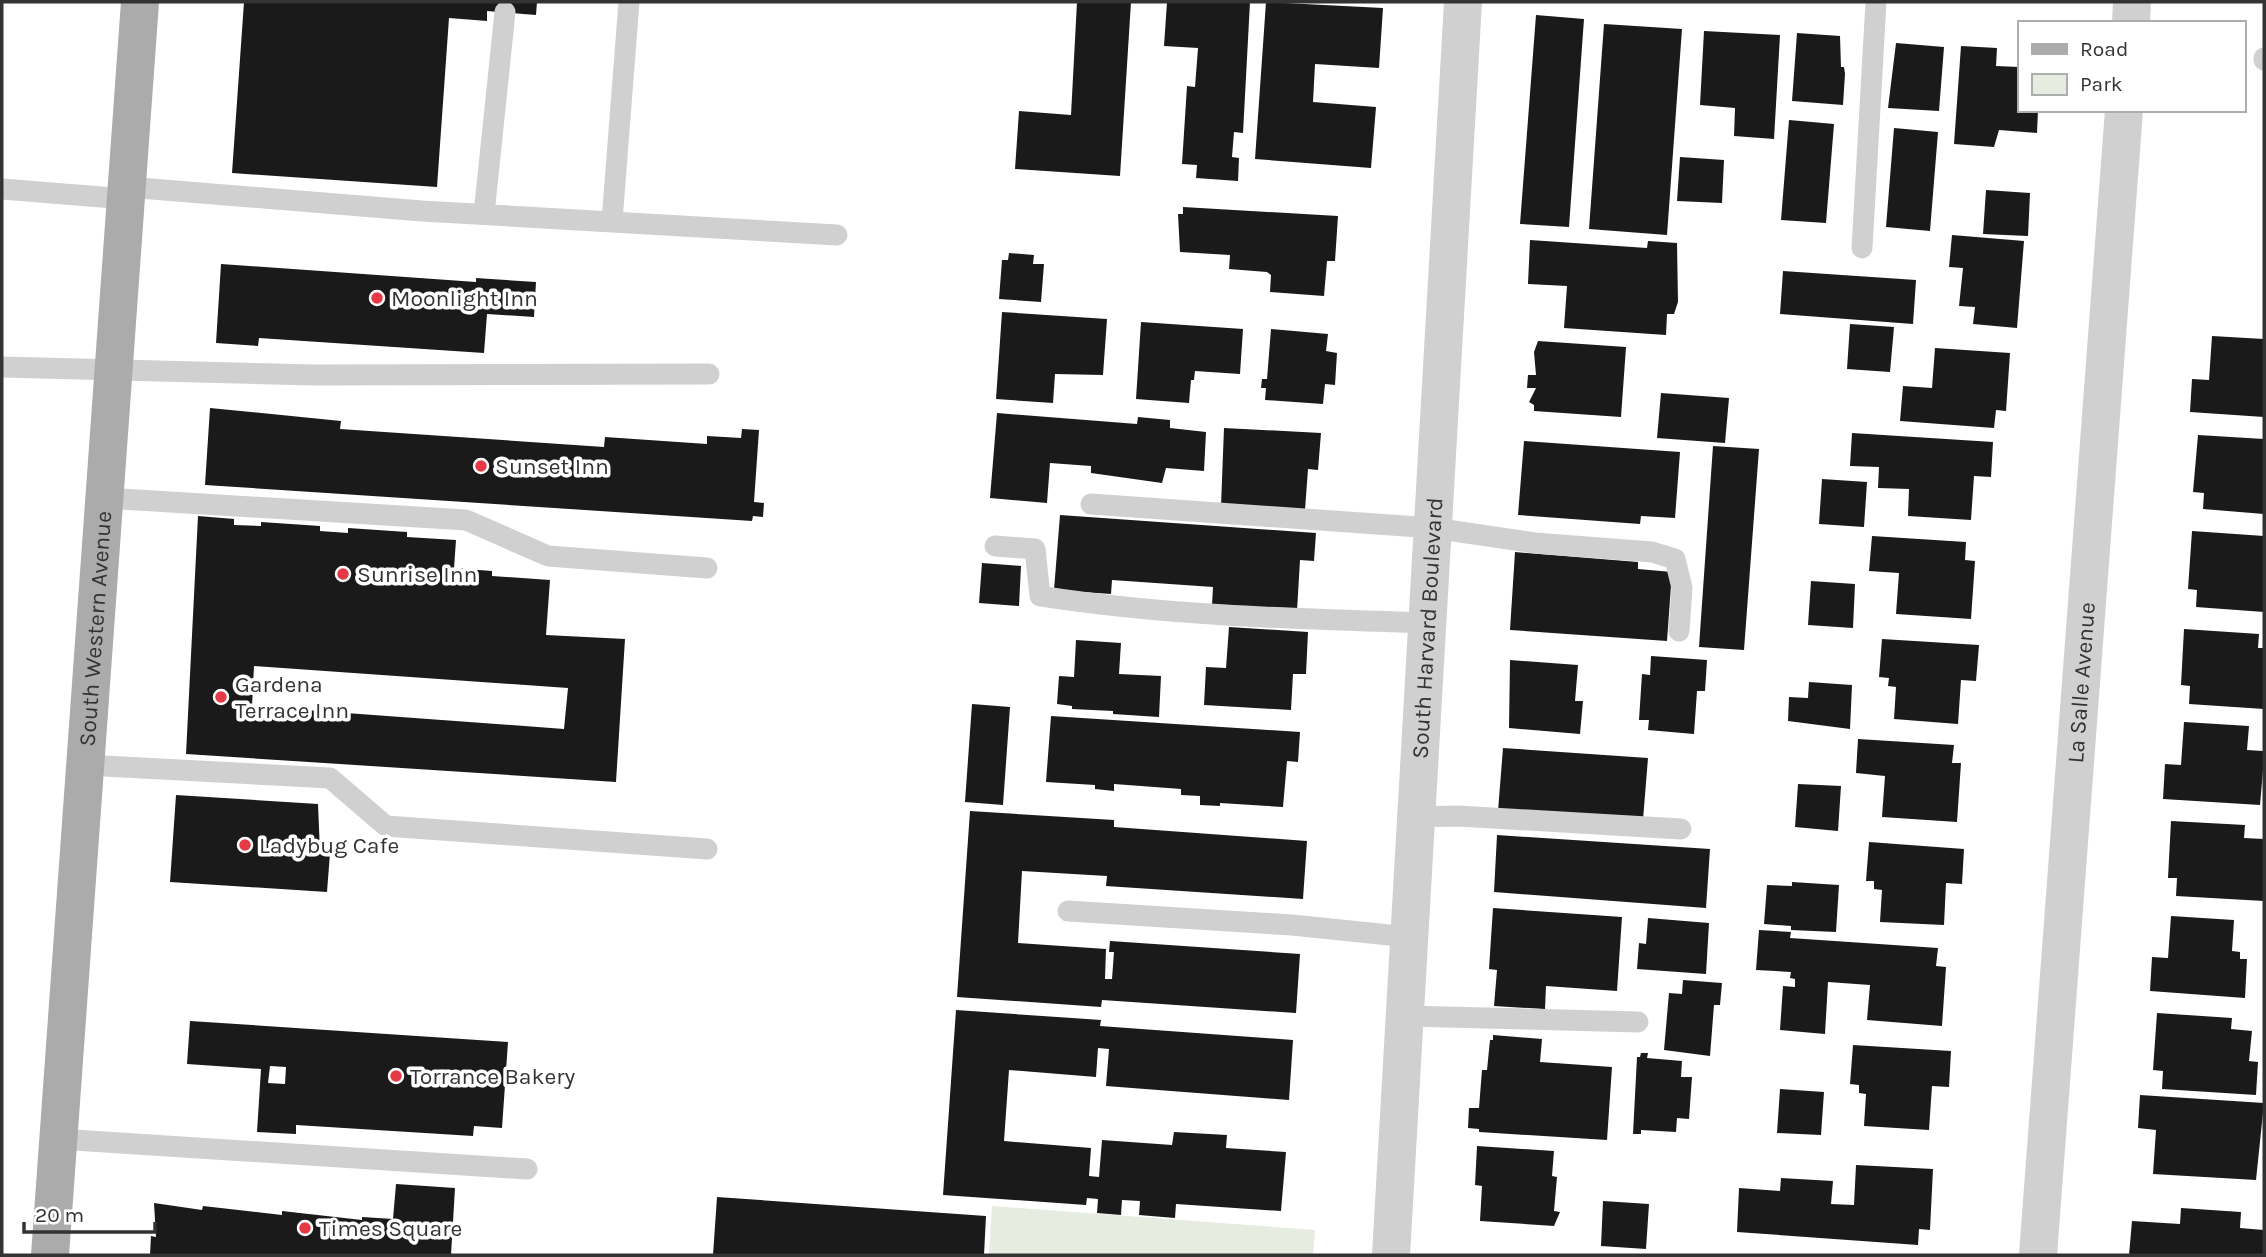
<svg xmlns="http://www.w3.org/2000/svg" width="2266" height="1257" font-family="Karla,sans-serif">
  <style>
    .green { fill: #e6ecdf }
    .building { fill: #1a1a1a; fill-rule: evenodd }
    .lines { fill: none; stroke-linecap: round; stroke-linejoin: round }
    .lane { stroke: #d0d0d0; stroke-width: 21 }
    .street { stroke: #d0d0d0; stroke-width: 38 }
    .primary { stroke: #ababab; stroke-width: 38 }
    .poi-dot { fill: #e63946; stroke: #fff; stroke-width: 2.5 }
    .labels { text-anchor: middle; stroke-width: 7; stroke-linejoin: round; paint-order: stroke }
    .poi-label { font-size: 23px; fill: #333; stroke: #fff; text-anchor: start }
    .street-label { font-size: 23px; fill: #333; stroke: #fff }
  </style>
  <rect width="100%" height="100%" fill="#fff"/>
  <!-- green -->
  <path class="green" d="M992 1206 1315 1230 1313 1255H989Z"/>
  <!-- building -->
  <path class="building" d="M244 2H537L536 15 487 11V21L449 18 437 187 232 173Z
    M1077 2H1131L1120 176 1015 169 1019 111 1071 115Z
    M1167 2H1250L1243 133 1234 132 1232 157 1239 158 1238 181 1196 178 1197 165 1182 164 1187 86 1195 87 1198 48 1164 46Z
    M1266 2 1383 8 1379 68 1315 64 1313 102 1376 107 1371 168 1255 159Z
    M1536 15 1584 19 1569 227 1520 224Z
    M1604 24 1682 29 1667 235 1589 229Z
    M1704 31 1780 35 1774 139 1734 136 1735 108 1700 105Z
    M1797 33 1840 36 1841 67H1844L1845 74 1843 105 1792 101Z
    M1896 43 1944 47 1939 111 1888 108Z
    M1961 46 1997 48 1996 66 2019 67V110H2038L2037 133 1999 130 1994 147 1954 144Z
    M1789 120 1834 124 1826 223 1781 220Z
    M1894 128 1938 132 1930 231 1886 227Z
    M1680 157 1724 160 1722 203 1677 201Z
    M1986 190 2030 193 2028 236 1983 234Z
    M1183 207 1338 216 1335 261H1327L1324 296 1270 292 1271 275 1267 272 1229 269 1230 255 1180 252 1178 214H1183Z
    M1952 235 2024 241 2017 328 1973 324 1975 307 1959 306 1963 268 1949 267Z
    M1530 240 1647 248 1648 241 1677 243 1678 302 1674 314H1667L1666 335 1564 328 1567 286 1528 284Z
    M1009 253 1034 255 1033 264H1044L1041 302 999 299 1002 260H1008Z
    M221 264 476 282V278L536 282 534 317 487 314 484 353 259 338 258 346 216 343Z
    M1783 271 1916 280 1913 324 1780 314Z
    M1002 312 1107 319 1103 375 1055 374 1053 403 996 399Z
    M1141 322 1243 329 1240 374 1195 371 1194 380H1191L1189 403 1136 399Z
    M1850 324 1894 327 1890 372 1847 369Z
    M1271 329 1328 334 1326 351 1337 353 1335 385 1325 384 1323 404 1265 400 1266 388H1261L1262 379H1267Z
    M2212 336 2264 339V417L2190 412 2192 379 2209 380Z
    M1538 341 1626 347 1621 417 1534 411V405L1529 402 1536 388H1527L1528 375H1536L1534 352Z
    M1935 348 2010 353 2006 411 1996 410 1994 428 1900 421 1903 386 1932 388Z
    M1661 393 1729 398 1725 443 1657 438Z
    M210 408 341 421 340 429 604 447 605 437 707 444V436L741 438 742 429 759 430 754 502 764 503 763 517 753 516 752 521 205 485Z
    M997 413 1137 424 1138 417 1170 420V428L1206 432 1204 471 1166 468 1162 483 1091 473V466L1050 463 1047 503 990 498Z
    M1224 428 1321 433 1318 470 1308 469 1305 510 1221 506Z
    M1852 433 1993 442 1991 477 1974 476 1971 520 1908 516 1909 489 1878 488 1879 467 1850 466Z
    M2198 435 2264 439V514L2203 509 2204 493 2193 492Z
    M1524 441 1680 452 1675 518 1641 516 1640 524 1518 515Z
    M1713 446 1759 449 1744 650 1699 647Z
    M1822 479 1867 482 1864 527 1819 524Z
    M1060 515 1316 533 1314 561 1300 560 1297 611 1212 605 1213 587 1112 580 1111 594 1054 590Z
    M198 516 234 519V525L261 526V522L320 526V531L348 533V528L407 532V537L456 540 454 568 492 571V576L550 580 546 635 625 639 616 782 186 754ZM254 666 568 688 564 729 252 706Z
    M2192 531 2264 536V612L2196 607 2197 590 2188 589Z
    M1872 536 1966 542 1965 560 1975 561 1971 619 1896 614 1899 573 1869 571Z
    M1515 552 1638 562V569L1672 572 1667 641 1510 630Z
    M982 563 1021 566 1019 606 979 603Z
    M1811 581 1855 584 1853 628 1808 625Z
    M1229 627 1308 632 1306 674H1293L1291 710 1204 705 1206 667 1226 668Z
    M2184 629 2259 634 2258 648H2264V709L2189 704 2190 686 2181 685Z
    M1882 639 1979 645 1976 681 1961 680 1958 724 1894 719 1896 687 1888 686 1889 678 1879 677Z
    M1076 640 1121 643 1119 674 1161 676 1159 717 1113 714V711L1072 709V706L1057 704 1059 676 1074 677Z
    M1651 656 1707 660 1705 691H1697L1694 734 1648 730 1649 720H1639L1642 674 1650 675Z
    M1510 660 1578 665 1575 701H1583L1580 734 1509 728Z
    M1809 682 1852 685 1850 729 1788 721 1789 697 1808 698Z
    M972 704 1010 707 1003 805 965 802Z
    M1051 716 1300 732 1298 762 1287 761 1283 807 1220 803V806L1200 805V796L1181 795V789L1114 784V791L1095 789V785L1046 782Z
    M2184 722 2249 726 2247 750 2263 751 2264 759 2260 805 2163 799 2165 764 2181 765Z
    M1858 739 1954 745 1952 763H1961L1957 822 1882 817 1885 776 1856 773Z
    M1503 748 1648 758 1643 820 1498 811Z
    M1798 784 1841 786 1838 831 1795 827Z
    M176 795 318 804 320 852 330 853 327 892 170 882Z
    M970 811 1114 820V827L1307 841 1303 899 1106 886 1107 876 1022 871 1018 943 1106 949 1105 979H1112L1114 952H1109L1110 941 1300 954 1296 1013 1102 1000 1101 1007 957 997Z
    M2171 821 2245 825 2244 838 2264 839V901L2176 896 2177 878H2168Z
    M1497 835 1710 849 1706 908 1494 892Z
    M1869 842 1964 849 1962 884 1946 883 1944 925 1880 922 1882 890 1874 889V881H1866Z
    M1792 882 1839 885 1836 932 1791 930V926L1764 924 1767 885 1792 886Z
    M1493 908 1622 917 1617 991 1546 986 1545 1009 1494 1006 1497 970 1489 969Z
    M2171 916 2234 920 2232 951 2240 952V959H2247L2245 998 2150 991 2152 957 2168 958Z
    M1648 918 1709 923 1706 974 1637 969 1639 943 1646 944Z
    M1759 930 1791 932 1790 938 1938 948 1936 966 1946 967 1942 1026 1867 1020 1870 985 1828 982 1825 1034 1780 1030 1783 986 1795 987V979L1790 978 1791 972 1756 970Z
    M1683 980 1722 983 1720 1005H1714L1710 1056 1664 1050 1669 993 1682 994Z
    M956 1010 1101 1020 1100 1026 1293 1040 1289 1100 1106 1086 1109 1049 1098 1048 1096 1077 1009 1070 1004 1141 1091 1148 1089 1176 1099 1177 1102 1140 1172 1145 1174 1132 1227 1135 1226 1148 1286 1152 1281 1211 1176 1204 1175 1218 1139 1215 1140 1201 1122 1200 1121 1215 1097 1213 1098 1199 1087 1198 1086 1205 943 1195Z
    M2157 1013 2232 1018 2231 1029 2252 1031 2249 1061 2258 1062 2256 1095 2162 1089 2163 1071 2153 1070Z
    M190 1021 508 1042 502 1128 474 1126 473 1136 296 1125V1134L257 1132 261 1069 187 1064ZM270 1066 286 1067 285 1084 268 1083Z
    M1493 1035 1542 1039 1540 1062 1612 1067 1607 1140 1479 1132V1129L1468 1128 1469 1108H1479L1482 1070H1487L1490 1040H1493Z
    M1853 1045 1951 1051 1949 1087 1932 1086 1929 1130 1864 1126 1866 1094 1859 1093V1085L1850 1084Z
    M1641 1053H1648L1647 1058 1682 1061 1681 1077H1692L1689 1119 1677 1118 1676 1132 1641 1130V1134H1633L1637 1057H1640Z
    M1780 1089 1824 1092 1821 1135 1777 1133Z
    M2140 1095 2264 1103 2256 1180 2153 1174 2156 1130 2138 1128Z
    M1477 1146 1554 1151 1552 1176 1557 1177 1554 1211 1560 1212 1554 1226 1480 1221 1482 1186 1475 1185Z
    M1856 1165 1933 1169 1930 1230 1919 1229 1918 1245 1737 1232 1739 1188 1780 1191 1781 1178 1833 1181 1831 1204 1854 1205Z
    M396 1184 455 1188 451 1255H150L151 1236 156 1237 154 1203 202 1210 203 1206 282 1215V1211L362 1220V1217L393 1219Z
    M717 1197 986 1216 984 1255H713Z
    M1603 1201 1649 1204 1646 1249 1601 1246Z
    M2181 1208 2241 1212 2240 1228 2264 1230V1255H2129L2132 1221 2180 1224Z"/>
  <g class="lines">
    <!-- lane -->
    <path class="lane" d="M2264 60V58
      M127 187 422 211 837 235
      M2 189 126 199
      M484 214 505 12
      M612 221 629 2
      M1862 248 1876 2
      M2 367 314 375 709 374
      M105 498 466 520 548 556 707 568
      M1091 504 1433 528 1535 543 1652 552 1675 559 1682 588 1679 631
      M995 546 1035 549 1040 596C1168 616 1299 619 1428 623
      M85 765 330 778 386 826 707 849
      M1416 817 1458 816 1681 829
      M1068 911 1292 925 1409 937
      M1405 1016 1638 1022
      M58 1139 527 1169"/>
    <!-- street -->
    <g class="street">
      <path d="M2131 23 2132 2"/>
      <path id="s1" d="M1391 1255 1463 2"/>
      <path id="s2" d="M2038 1255 2124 110"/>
    </g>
    <!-- primary -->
    <path class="primary" id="s3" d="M50 1255 140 2"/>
  </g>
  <!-- markers -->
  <g class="poi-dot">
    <circle cx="377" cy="298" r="7"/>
    <circle cx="481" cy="466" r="7"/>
    <circle cx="343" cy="574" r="7"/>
    <circle cx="221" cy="697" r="7"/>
    <circle cx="245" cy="845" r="7"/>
    <circle cx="396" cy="1076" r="7"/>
    <circle cx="305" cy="1228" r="7"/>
  </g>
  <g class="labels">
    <!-- poi labels -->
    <g class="poi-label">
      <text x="391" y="306">Moonlight Inn</text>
      <text x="495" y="474">Sunset Inn</text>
      <text x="357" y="582">Sunrise Inn</text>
      <text x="235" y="692">Gardena<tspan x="235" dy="26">Terrace Inn</tspan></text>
      <text x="259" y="853">Ladybug Cafe</text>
      <text x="410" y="1084">Torrance Bakery</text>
      <text x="319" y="1236">Times Square</text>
    </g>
    <!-- street labels -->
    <g class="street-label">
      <text dy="8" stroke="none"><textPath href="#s3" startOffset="628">South Western Avenue</textPath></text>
      <text dy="8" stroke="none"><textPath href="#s1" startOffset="628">South Harvard Boulevard</textPath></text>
      <text dy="8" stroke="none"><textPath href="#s2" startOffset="574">La Salle Avenue</textPath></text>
    </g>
  </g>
  <!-- border -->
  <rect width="2266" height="1257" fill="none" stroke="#333333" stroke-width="7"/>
  <!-- legend -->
  <rect x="2018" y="21" width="228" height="91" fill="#ffffff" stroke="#adadad" stroke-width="2"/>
  <rect x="2032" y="44" width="35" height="10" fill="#ababab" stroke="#adadad" stroke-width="2"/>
  <text x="2080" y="56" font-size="21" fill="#333333">Road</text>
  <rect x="2032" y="74" width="35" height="21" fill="#e6ecdf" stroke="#adadad" stroke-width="2"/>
  <text x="2080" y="91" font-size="21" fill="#333333">Park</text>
  <!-- scale -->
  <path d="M24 1222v10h131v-10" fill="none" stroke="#333333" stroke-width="3.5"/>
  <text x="35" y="1222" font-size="21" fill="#333333" stroke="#ffffff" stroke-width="5" paint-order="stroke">20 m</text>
</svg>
